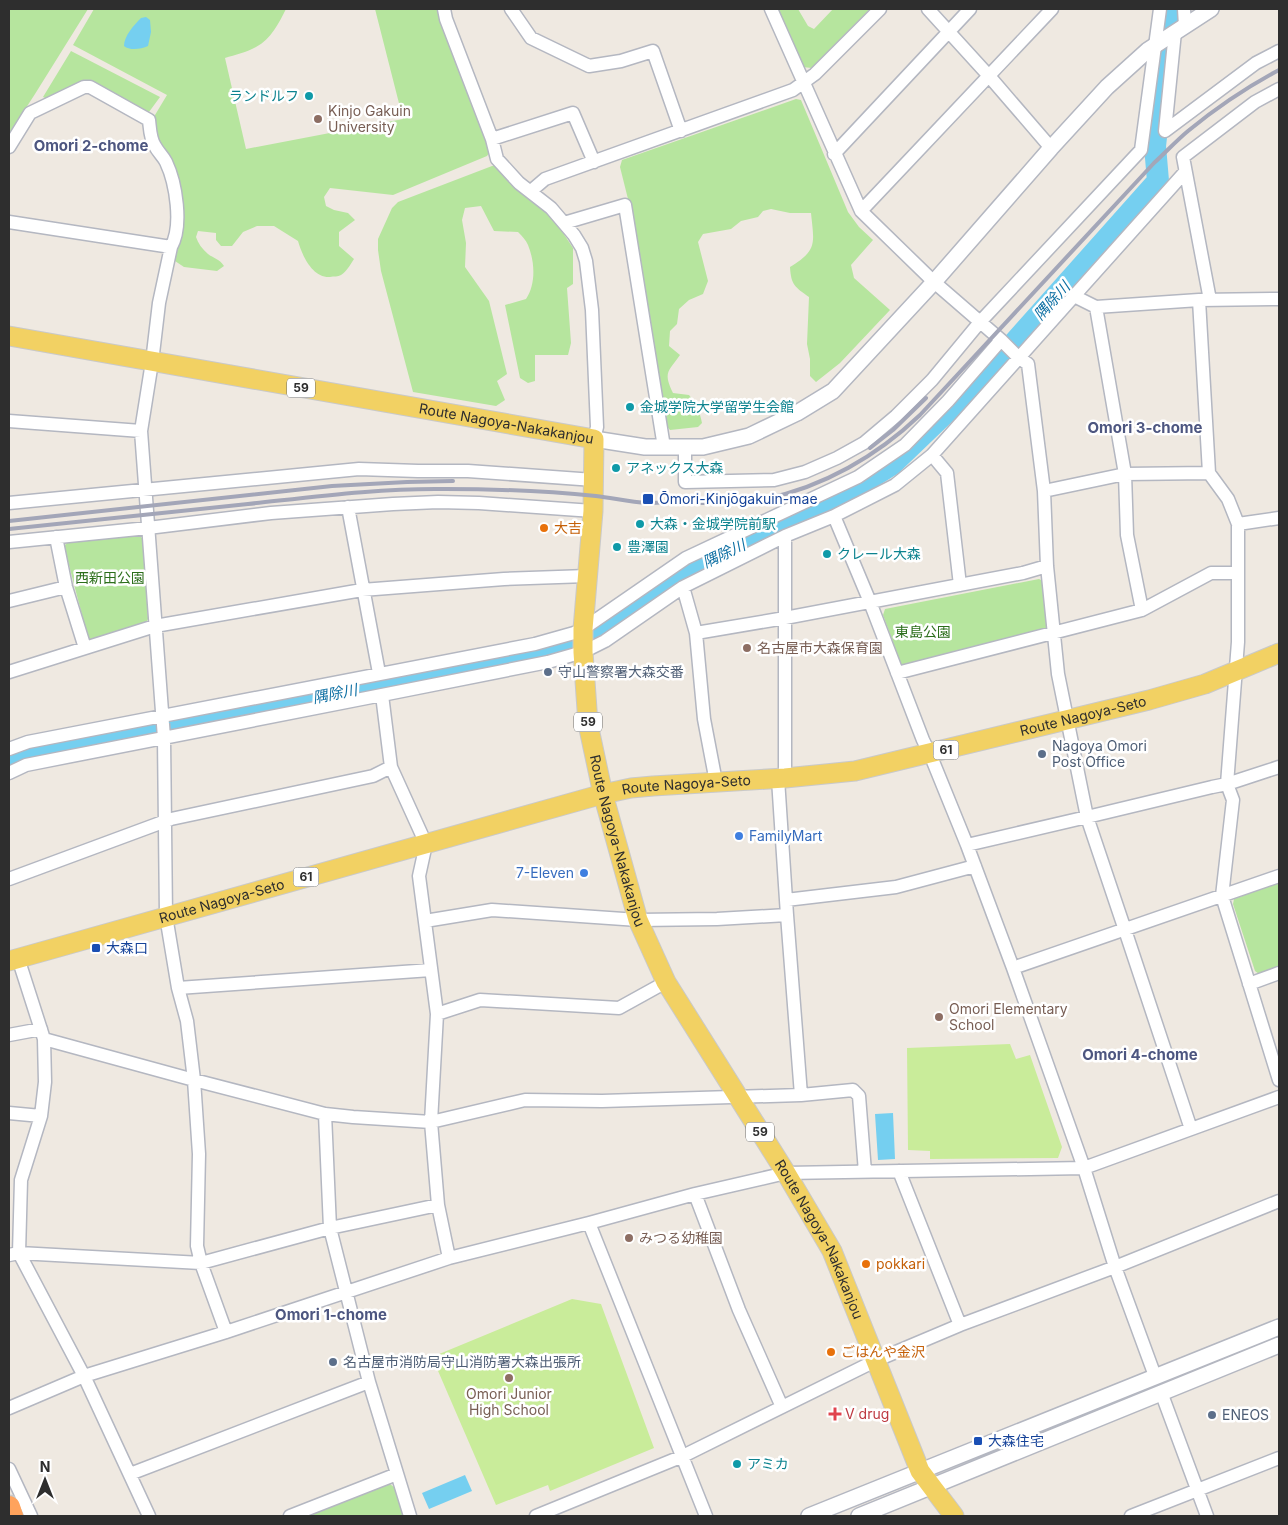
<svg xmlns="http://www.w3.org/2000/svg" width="1288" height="1525" font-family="Inter,'Noto Sans JP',sans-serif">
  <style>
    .green { fill: #b6e59e }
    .pitch { fill: #c9ec9a }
    .water { fill: #75cff0 }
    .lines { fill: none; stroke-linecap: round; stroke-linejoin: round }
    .river { stroke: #75cff0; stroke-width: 22 }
    .minor-casing { stroke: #b4b7c1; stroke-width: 15 }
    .tertiary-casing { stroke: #b4b7c1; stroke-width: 18 }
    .primary-casing { stroke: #c9c9c9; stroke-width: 21 }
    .motorway-casing { stroke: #c9c9c9; stroke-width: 25 }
    .minor { stroke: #fff; stroke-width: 12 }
    .tertiary { stroke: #fff; stroke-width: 15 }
    .primary { stroke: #f2d163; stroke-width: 19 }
    .motorway { stroke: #ffa35c; stroke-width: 22 }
    .rail { stroke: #a3a6b8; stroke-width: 4 }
    .culture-dot { fill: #0f9aa8; stroke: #fff; stroke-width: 2 }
    .education-dot { fill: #8d6e63; stroke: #fff; stroke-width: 2 }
    .transit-dot { fill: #1a4fb4; stroke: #fff; stroke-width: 2 }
    .food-dot { fill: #e8710a; stroke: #fff; stroke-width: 2 }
    .service-dot { fill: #5c6f8a; stroke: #fff; stroke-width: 2 }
    .shop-dot { fill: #3f7fe0; stroke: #fff; stroke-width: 2 }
    .health-dot { fill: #e0444e; stroke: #fff; stroke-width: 2 }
    .labels { text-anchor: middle; stroke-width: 5; stroke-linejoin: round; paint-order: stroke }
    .shield { fill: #fff; stroke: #6d6d6d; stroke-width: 1 }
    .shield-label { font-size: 12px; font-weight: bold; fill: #2e2e2e }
    .culture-label { font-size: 14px; fill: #0d838f; stroke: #fff; text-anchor: start }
    .education-label { font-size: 14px; fill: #785e54; stroke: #fff; text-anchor: start }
    .street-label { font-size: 14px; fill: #2e2e2e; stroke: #fff }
    .transit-label { font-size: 14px; fill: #164399; stroke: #fff; text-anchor: start }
    .food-label { font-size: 14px; fill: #c56008; stroke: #fff; text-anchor: start }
    .park-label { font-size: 14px; fill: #2c6e1b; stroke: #fff }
    .service-label { font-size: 14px; fill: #4e5e75; stroke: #fff; text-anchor: start }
    .shop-label { font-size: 14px; fill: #366cbe; stroke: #fff; text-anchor: start }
    .health-label { font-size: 14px; fill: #be3a42; stroke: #fff; text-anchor: start }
    .neighbourhood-label { font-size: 15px; font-weight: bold; fill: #4d5680; stroke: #fff }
    .water-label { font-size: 15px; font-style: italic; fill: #0d6fa3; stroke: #fff }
  </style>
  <rect width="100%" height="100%" fill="#efe9e1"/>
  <!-- green -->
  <path class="green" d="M9 9H88L35 94 9 134Z
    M94 9H286C279 23 271 39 256 47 247 52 235 55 225 58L246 149 403 119 375 9H439L492 149 487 156 393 195 330 188 324 197 326 206 334 210 348 213 355 220 339 232V246L354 259C350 265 347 271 341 275 338 277 334 276 330 277 312 278 302 255 298 241L274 226H257L243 232 232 246H221L216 240V233L198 231 196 237C198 243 202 249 208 254 213 258 220 259 224 266L217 271 184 267 175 261 176 247 180 230 154 132 155 115 167 95 73 45Z
    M777 9H798L808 26 814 29 833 9H870L812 68 802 67Z
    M71 51 160 97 149 112 93 83 47 99 43 97Z
    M796 99 801 100 848 212 859 227 873 240 851 265 854 278 890 310 840 363 816 382 810 376V359L807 344 809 297C795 287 791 285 790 267 818 250 814 243 811 213H790L771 209 763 211 758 217 741 221 731 229 703 234 698 242 708 281 703 294 689 300 679 309 677 324 670 331 669 346 680 355C668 372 663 372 673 393L689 395C696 404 700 412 702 423L698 427 670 430 664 423 628 199 620 167 622 160Z
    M492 166H501L550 213 573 248V284L567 288 571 343 568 355H535V381L528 383 520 378 505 305 526 299C536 284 535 262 528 245 526 240 522 236 518 232L494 231 481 206 465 208 462 220 466 243 465 267 489 301 507 374 497 381 505 400 496 406 413 392 381 271 378 250V239L392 208 398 202Z
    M139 535 143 539 148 619 146 623 92 640 88 638 64 546 68 542Z
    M1039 579 1045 582 1049 626 1046 629 905 667 901 664 883 615 885 609Z
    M1279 882V967L1259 974 1255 971 1233 904 1234 899Z
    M390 1484 395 1488 404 1516H309Z"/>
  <!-- pitch -->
  <path class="pitch" d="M1010 1044 1016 1059 1030 1055 1062 1147 1058 1158 930 1159V1151L908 1150 907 1048Z
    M572 1299 601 1304 654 1448 550 1491 548 1485 496 1505 432 1357Z"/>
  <!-- water -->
  <path class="water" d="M146 17 150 20 151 32 148 46C141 49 130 51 124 46 124 36 134 25 141 18Z
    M893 1113 895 1159 878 1160 875 1114Z
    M465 1475 472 1491 429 1509 422 1493Z"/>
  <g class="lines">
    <!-- river -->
    <path class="river" d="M9 761 16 757 35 752 337 692 369 688 442 674 454 671 541 656 591 637 697 566 731 553 814 513 891 465 989 371 1158 181 1155 146 1170 9"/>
    <!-- minor casing -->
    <g class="minor-casing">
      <path id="minor" d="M444 9 446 19 492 139 497 159 519 183 551 208 574 235 582 248 586 261 592 310 597 427 594 439
        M511 9 531 38 589 66 621 61 653 51 681 131
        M771 9 861 211 934 282 1001 340 1018 357 1028 364 1044 491 1047 566 1058 674 1087 817 1125 930 1191 1129
        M928 9 989 76 1051 148
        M1184 9 1185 26
        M1175 32 1165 131 1256 63 1279 51
        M492 139 573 113 594 162
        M9 147 30 113 84 87H90L149 120C150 128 150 139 155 146 158 152 163 156 166 162 176 183 183 226 171 247L159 303 152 362 141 431 164 738 166 916 178 988 187 1021 194 1080 199 1154 197 1246 201 1263 226 1332
        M834 154 970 9
        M531 191 545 179 793 90 815 74 880 9
        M861 211 1052 9
        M9 222 171 247
        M564 223 625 205 664 447
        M1074 296 1185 172
        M1199 300 1209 473 1228 499 1238 524V642L1227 784 1233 800 1222 896 1279 1080
        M1210 300 1183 157 1255 102 1279 89
        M1096 307 1125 474 1127 535 1142 610
        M9 421 141 431
        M685 447V482L774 480 805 472 837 458 864 443 896 416 932 380 980 322 1141 150 1160 9
        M932 455 947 473 960 585
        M1044 491 1125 474 1209 473
        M9 503 359 469 418 471H468L594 480
        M348 507 379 673
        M834 516 870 602 923 740 930 754 967 845 1013 968 1084 1168 1115 1267 1155 1376
        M1238 524 1279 518
        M56 537 66 587 85 648
        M9 542 148 528 271 513 393 504 438 502 479 503 593 511
        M683 587 696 633 704 719 716 782
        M9 601 66 587
        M696 633 785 618 1023 573 1047 566
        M9 672 155 626 362 590 504 579 587 576
        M897 673 1142 610 1211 573H1237
        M382 695 391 767 426 844 419 876 437 1014 431 1122 438 1205 449 1258
        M9 749 28 742 535 644 574 633 583 629 686 558 858 477 905 445 948 401 1001 340
        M9 773 26 765 36 763 382 695 548 662 583 652 605 641 683 587 785 536 834 516 895 485 932 455 1074 296 1096 307 1199 300 1279 299
        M785 778V536
        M967 845 1087 817 1212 787 1227 784 1279 767
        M9 879 171 819 373 776 391 767
        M786 900 896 887 975 866
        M425 921 492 910 638 920 717 919 787 915
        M18 958 44 1039 45 1082 41 1116 21 1180 19 1253 84 1376 149 1516
        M1013 968 1279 876
        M1249 984 1279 973
        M178 988 431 970
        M437 1014 480 1000 619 1008 666 982
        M9 1035 41 1029
        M44 1039 194 1080 325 1114 353 1117 431 1122 525 1100 602 1101 801 1095 787 915 778 779
        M801 1095 853 1090 859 1096 865 1172
        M9 1113 41 1116
        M325 1114 330 1228 369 1382 410 1516
        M899 1171 960 1325
        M695 1194 739 1310 782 1407
        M589 1223 706 1516
        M9 1255 19 1253 201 1263 330 1228 438 1205
        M1161 1392 1207 1516
        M9 1408 84 1376 226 1332 449 1258 589 1223 695 1194 786 1173 1084 1168 1279 1097
        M9 1469 31 1516
        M130 1474 369 1382
        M290 1516 397 1474
        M536 1516 683 1456 877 1360 960 1325 1115 1267 1279 1201
        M1131 1516 1279 1458"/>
    </g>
    <!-- tertiary casing -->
    <g class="tertiary-casing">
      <path id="tertiary" d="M594 439 645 447H703L749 436 797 413 833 391 934 282 1051 148 1107 87 1148 50 1211 9
        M809 1516 1279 1327
        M859 1516 1279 1345"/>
    </g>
    <!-- primary casing -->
    <g class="primary-casing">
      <g id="primary">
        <path id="s1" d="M9 336 594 439 593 511 583 629V652L588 724 603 794 638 920 666 982 786 1173 832 1251 920 1471 954 1516"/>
        <path id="s2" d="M9 961 603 794 631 788 653 786 785 778 855 771 1149 700 1205 684 1279 653"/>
      </g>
    </g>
    <!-- motorway casing -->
    <g class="motorway-casing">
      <path id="motorway" d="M9 1507 12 1516"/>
    </g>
    <!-- minor -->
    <use href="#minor" class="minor"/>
    <!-- tertiary -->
    <use href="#tertiary" class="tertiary"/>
    <!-- primary -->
    <use href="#primary" class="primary"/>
    <!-- motorway -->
    <use href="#motorway" class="motorway"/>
    <!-- rail -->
    <path class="rail" d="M870 448 893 430 926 398
      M9 521 332 486 407 482 453 481
      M9 529C88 521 168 513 248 504 313 497 379 488 445 489 495 489 546 491 596 496 613 498 630 502 647 503 656 503 666 502 675 502 706 503 734 505 765 499 823 487 877 456 920 415L1154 163C1165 153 1176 141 1188 131 1216 108 1247 87 1279 70"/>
  </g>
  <!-- markers -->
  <g class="culture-dot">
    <circle cx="309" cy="96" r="5"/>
    <circle cx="630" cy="407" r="5"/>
    <circle cx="616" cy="468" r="5"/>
    <circle cx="640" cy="524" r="5"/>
    <circle cx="617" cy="547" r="5"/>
    <circle cx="827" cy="554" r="5"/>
    <circle cx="737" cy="1464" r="5"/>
  </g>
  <g class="education-dot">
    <circle cx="318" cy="119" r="5"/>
    <circle cx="747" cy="648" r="5"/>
    <circle cx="939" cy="1017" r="5"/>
    <circle cx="629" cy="1238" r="5"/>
    <circle cx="509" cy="1378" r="5"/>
  </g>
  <g class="transit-dot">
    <rect x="642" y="493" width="12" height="12" rx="2.5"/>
    <rect x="91" y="943" width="10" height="10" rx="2.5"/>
    <rect x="973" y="1436" width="10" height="10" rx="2.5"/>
  </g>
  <g class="food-dot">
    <circle cx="544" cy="528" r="5"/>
    <circle cx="866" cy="1264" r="5"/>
    <circle cx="831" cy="1352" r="5"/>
  </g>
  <g class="service-dot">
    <circle cx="548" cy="672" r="5"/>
    <circle cx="1042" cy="754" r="5"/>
    <circle cx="333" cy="1362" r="5"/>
    <circle cx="1212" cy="1415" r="5"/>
  </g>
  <g class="shop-dot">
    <circle cx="739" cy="836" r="5"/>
    <circle cx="584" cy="873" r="5"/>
  </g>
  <path class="health-dot" d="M832.5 1406.5h5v5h5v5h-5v5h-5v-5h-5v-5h5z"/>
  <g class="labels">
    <!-- shield labels -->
    <g class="shield">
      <rect x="287" y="378.5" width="28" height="19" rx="4"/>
      <rect x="574" y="712.5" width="28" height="19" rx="4"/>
      <rect x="933.5" y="740.5" width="25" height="19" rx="4"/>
      <rect x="293.5" y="867.5" width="25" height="19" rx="4"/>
      <rect x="746" y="1122.5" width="28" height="19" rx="4"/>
    </g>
    <g class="shield-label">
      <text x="301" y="392">59</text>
      <text x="588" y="726">59</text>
      <text x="946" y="754">61</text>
      <text x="306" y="881">61</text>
      <text x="760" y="1136">59</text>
    </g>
    <!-- culture labels -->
    <g class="culture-label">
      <text x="299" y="101" text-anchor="end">ランドルフ</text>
      <text x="640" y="412">金城学院大学留学生会館</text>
      <text x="626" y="473">アネックス大森</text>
      <text x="650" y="529">大森・金城学院前駅</text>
      <text x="627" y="552">豊澤園</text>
      <text x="837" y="559">クレール大森</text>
      <text x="747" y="1469">アミカ</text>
    </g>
    <!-- education labels -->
    <g class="education-label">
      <text x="328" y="116">Kinjo Gakuin<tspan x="328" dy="16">University</tspan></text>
      <text x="757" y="653">名古屋市大森保育園</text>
      <text x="949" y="1014">Omori Elementary<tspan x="949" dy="16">School</tspan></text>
      <text x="639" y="1243">みつる幼稚園</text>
      <text x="509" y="1399" text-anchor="middle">Omori Junior<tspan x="509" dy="16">High School</tspan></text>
    </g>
    <!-- street labels -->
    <g class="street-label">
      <text dy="5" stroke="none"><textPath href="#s1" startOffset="505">Route Nagoya-Nakakanjou</textPath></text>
      <text dy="5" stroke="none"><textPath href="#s2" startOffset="1105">Route Nagoya-Seto</textPath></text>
      <text dy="5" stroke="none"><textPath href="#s2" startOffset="701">Route Nagoya-Seto</textPath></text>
      <text dy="5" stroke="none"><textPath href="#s1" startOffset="1000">Route Nagoya-Nakakanjou</textPath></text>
      <text dy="5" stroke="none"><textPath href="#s2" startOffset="221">Route Nagoya-Seto</textPath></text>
      <text dy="5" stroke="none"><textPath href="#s1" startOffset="1450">Route Nagoya-Nakakanjou</textPath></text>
    </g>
    <!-- transit labels -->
    <g class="transit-label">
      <text x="659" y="504">Ōmori-Kinjōgakuin-mae</text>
      <text x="106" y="953">大森口</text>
      <text x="988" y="1446">大森住宅</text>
    </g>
    <!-- food labels -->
    <g class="food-label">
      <text x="554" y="533">大吉</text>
      <text x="876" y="1269">pokkari</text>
      <text x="841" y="1357">ごはんや金沢</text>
    </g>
    <!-- park labels -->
    <g class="park-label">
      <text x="110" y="583">西新田公園</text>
      <text x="923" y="637">東島公園</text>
    </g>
    <!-- service labels -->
    <g class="service-label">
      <text x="558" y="677">守山警察署大森交番</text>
      <text x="1052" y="751">Nagoya Omori<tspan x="1052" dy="16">Post Office</tspan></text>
      <text x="343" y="1367">名古屋市消防局守山消防署大森出張所</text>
      <text x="1222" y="1420">ENEOS</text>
    </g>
    <!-- shop labels -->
    <g class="shop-label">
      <text x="749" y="841">FamilyMart</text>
      <text x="574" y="878" text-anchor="end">7-Eleven</text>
    </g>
    <!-- health labels -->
    <g class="health-label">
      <text x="845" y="1419">V drug</text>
    </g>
    <!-- neighbourhood labels -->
    <g class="neighbourhood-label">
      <text x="91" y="151">Omori 2-chome</text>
      <text x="1145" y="433">Omori 3-chome</text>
      <text x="1140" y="1060">Omori 4-chome</text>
      <text x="331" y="1320">Omori 1-chome</text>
    </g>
    <!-- water labels -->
    <g class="water-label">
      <text transform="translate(1052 301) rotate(-48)" y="5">隅除川</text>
      <text transform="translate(724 554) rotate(-25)" y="5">隅除川</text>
      <text transform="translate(335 694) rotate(-11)" y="5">隅除川</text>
    </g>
  </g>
  <!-- border -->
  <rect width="1288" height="1525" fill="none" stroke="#2e2e2e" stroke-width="20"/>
  <!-- north arrow -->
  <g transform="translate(45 1480)" stroke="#ffffff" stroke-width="4" paint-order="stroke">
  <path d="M0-4L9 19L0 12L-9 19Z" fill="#2e2e2e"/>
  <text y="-8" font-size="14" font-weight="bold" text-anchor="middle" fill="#2e2e2e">N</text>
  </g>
</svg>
